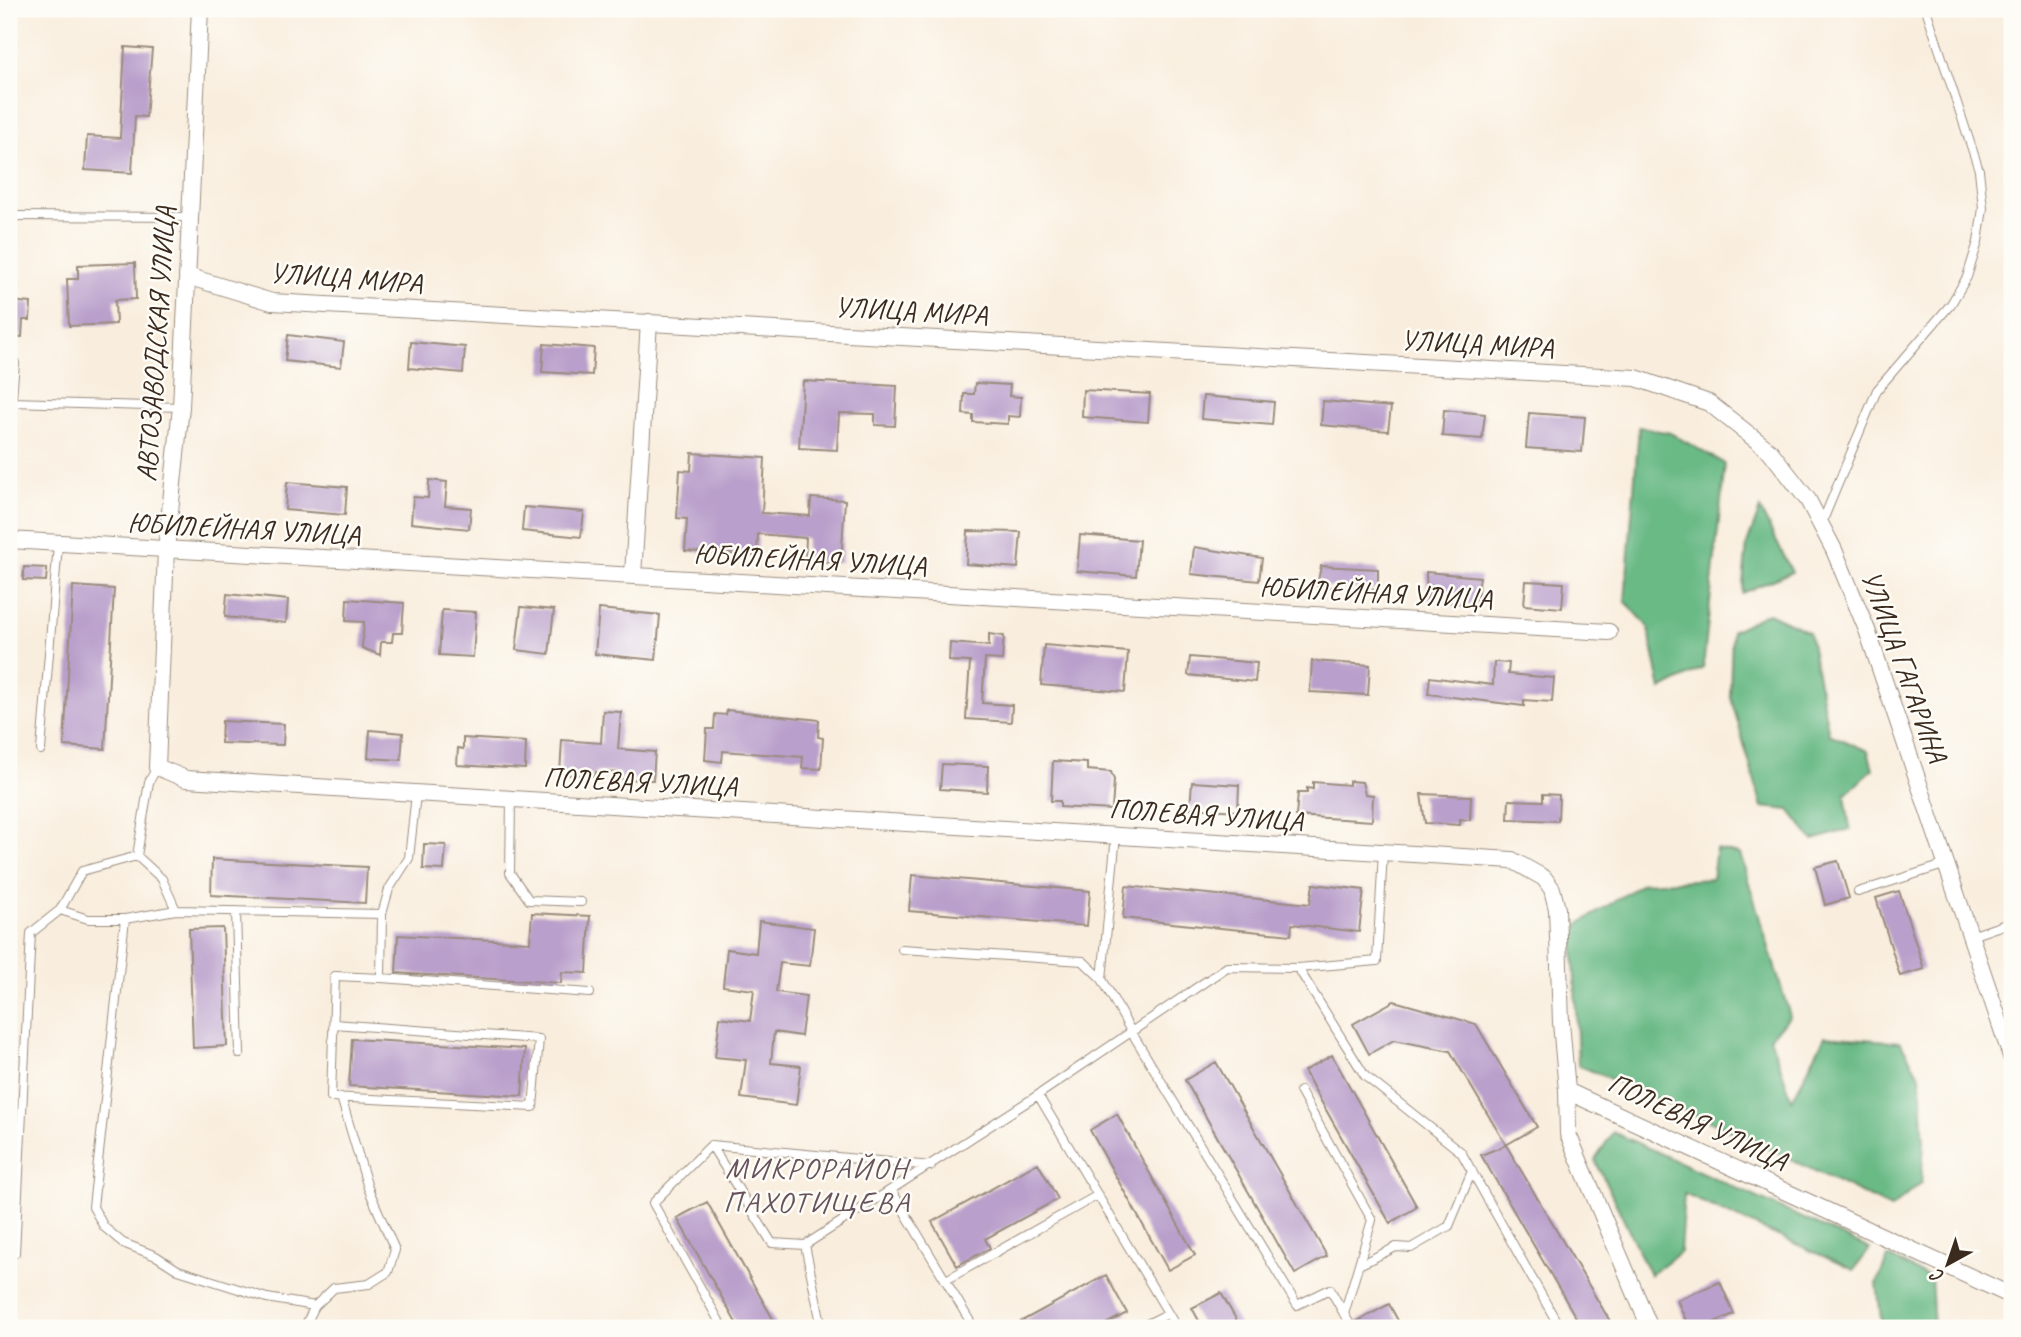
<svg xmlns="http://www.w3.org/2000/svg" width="2021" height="1337" font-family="Caveat,sans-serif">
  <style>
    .forest { fill: #6aba86; stroke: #527252; stroke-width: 2 }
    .building { fill: #b99fcb }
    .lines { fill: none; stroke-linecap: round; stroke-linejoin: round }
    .lane-casing { stroke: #9a8c7e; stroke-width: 10 }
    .street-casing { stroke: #9a8c7e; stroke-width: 18 }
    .lane { stroke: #fff; stroke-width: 8 }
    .street { stroke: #fff; stroke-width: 16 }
    .labels { text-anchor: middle; stroke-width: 5; stroke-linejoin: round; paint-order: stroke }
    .street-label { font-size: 28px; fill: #3b2a1e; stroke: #fdfcf7 }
    .neighbourhood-label { font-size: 30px; letter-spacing: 2px; fill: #67535b; stroke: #fdfcf7 }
  </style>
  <rect width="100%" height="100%" fill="#fdfcf7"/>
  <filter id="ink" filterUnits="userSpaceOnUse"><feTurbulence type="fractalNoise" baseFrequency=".0143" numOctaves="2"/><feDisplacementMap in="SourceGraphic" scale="14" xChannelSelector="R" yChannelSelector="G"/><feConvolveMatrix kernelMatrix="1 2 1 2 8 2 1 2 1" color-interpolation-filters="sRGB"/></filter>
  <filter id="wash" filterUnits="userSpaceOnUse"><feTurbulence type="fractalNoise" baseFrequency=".00686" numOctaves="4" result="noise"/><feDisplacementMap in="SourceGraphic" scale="28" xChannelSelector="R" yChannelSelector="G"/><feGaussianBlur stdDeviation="1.57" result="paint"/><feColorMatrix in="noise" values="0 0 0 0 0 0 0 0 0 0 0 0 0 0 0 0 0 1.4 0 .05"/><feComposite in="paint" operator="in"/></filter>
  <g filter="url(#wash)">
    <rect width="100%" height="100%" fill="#f9eede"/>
    <!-- forest -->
    <path class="forest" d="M1639 427 1670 433 1725 464 1703 668 1661 690 1648 626 1625 601Z
      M1760 509 1792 572 1742 593 1747 544Z
      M1768 613 1809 632 1829 734 1868 751 1873 769 1845 795 1850 829 1813 840 1789 810 1762 807 1730 695 1732 631Z
      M1716 849 1740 854 1790 1016 1770 1037 1792 1100 1825 1036 1900 1042 1920 1076 1924 1145 1921 1183 1891 1208 1737 1133 1578 1065 1573 928 1643 883 1712 879Z
      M1613 1132 1870 1249 1854 1270 1684 1194 1680 1252 1650 1275 1595 1160Z
      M1888 1257 1931 1278 1934 1328H1882L1877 1283Z"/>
    <g id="blocks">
      <!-- building -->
      <path class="building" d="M125 47 152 49 146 117 135 116 132 173 85 170 87 136 120 138Z
        M135 263 136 299 115 300 116 324 69 326 67 279H78V265Z
        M9 301 31 303 30 320H23L22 337 9 336Z
        M288 335 344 342 341 367 285 361Z
        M411 342 465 347 463 373 409 368Z
        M544 344 594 348 592 375 542 372Z
        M803 381 897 386 895 426 875 425V414L839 413 837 450 799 448Z
        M975 383 1010 385 1009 396 1021 397 1020 417 1008 416V424L973 422V415L963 414 964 394H974Z
        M1083 390 1150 394 1148 422 1082 417Z
        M1203 396 1274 402 1272 425 1201 419Z
        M1323 401 1391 407 1388 431 1321 425Z
        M1444 410 1485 414 1482 439 1442 436Z
        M1529 413 1585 417 1582 452 1526 448Z
        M692 453 765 458 762 513 810 516 811 498 845 500 841 563 805 560 806 538 758 534 757 556 685 551 687 519 677 518 680 470 691 471Z
        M429 480 447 482 445 506 471 508 469 529 411 523 413 497 428 498Z
        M287 482 347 487 345 515 285 510Z
        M524 507 584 512 581 537 522 531Z
        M968 531 1021 532 1018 568 966 564Z
        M1080 535 1139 540 1136 576 1077 571Z
        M1194 547 1262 558 1259 581 1191 574Z
        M1321 566 1378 569V590L1317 586Z
        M24 567 47 568 46 581 23 580Z
        M1426 572 1480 577 1476 605 1427 600Z
        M1526 581 1564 583 1562 608 1524 605Z
        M73 586 114 589 105 749 64 746Z
        M227 594 288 600 286 623 225 617Z
        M347 599 404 603 402 633H393L392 642H381L380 655 362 648 364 622 346 621Z
        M521 607 554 610 549 654 516 650Z
        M599 609 660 615 656 660 595 654Z
        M442 610 476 612 473 657 439 655Z
        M989 634 1004 636 1002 660 985 659 982 703 1012 705 1011 722 966 719 970 662 949 661 950 643 989 646Z
        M1044 645 1128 652 1125 692 1041 685Z
        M1190 657 1257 663 1255 682 1188 675Z
        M1312 661 1370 665 1368 695 1310 692Z
        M1494 662 1509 663 1508 674 1554 678 1552 702 1524 700V706L1428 694 1430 677 1493 685Z
        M727 710 819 720 818 737 823 738 821 769 802 768 803 757 723 751 722 762 705 760 707 729H714L715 714 726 715Z
        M603 711 621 712 618 749 655 752 653 780 620 779V773L596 772 595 776 560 774 562 740 601 743Z
        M222 721 284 724 283 745 221 743Z
        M370 730 403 733 401 760 368 758Z
        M463 738 526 742 525 769 457 765 458 748 463 749Z
        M1053 761 1087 763V770L1111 772 1114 780 1112 810 1060 807V801H1051Z
        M942 764 988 766 987 792 940 789Z
        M1349 781 1362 782 1365 794 1373 795 1372 821 1296 816 1298 793H1307V788L1313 789V782L1349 785Z
        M1192 782 1239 785 1238 811 1190 808Z
        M1421 794 1471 796 1470 820 1460 819V825L1425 823Z
        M1543 794 1559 795 1558 821 1508 819 1509 800 1543 801Z
        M424 844 446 845 444 870 423 869Z
        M212 859 367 867 365 903 211 895Z
        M1838 861 1849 898 1825 905 1815 867Z
        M912 875 1090 891 1087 926 909 911Z
        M1313 884 1364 890 1359 932 1292 924 1291 935 1123 918 1126 886 1310 904Z
        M1899 891 1924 969 1900 976 1876 898Z
        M532 913 590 916 587 973 562 972 561 983 396 973 398 935 530 942Z
        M759 921 814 928 810 966 780 963 776 992 806 996 801 1036 774 1032 771 1063 801 1066 796 1105 741 1098 746 1060 715 1057 720 1017 750 1021 754 990 723 986 727 949 756 953Z
        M223 928 227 1046 193 1048 189 929Z
        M1394 1001 1476 1024 1537 1127 1506 1145 1450 1051 1394 1040 1369 1054 1353 1024Z
        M352 1039 525 1049 522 1096 349 1086Z
        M1332 1055 1417 1207 1390 1223 1304 1071Z
        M1216 1062 1327 1256 1295 1274 1185 1080Z
        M1117 1114 1195 1255 1168 1270 1090 1130Z
        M1506 1145 1614 1328H1582L1481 1155Z
        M1038 1163 1058 1199 985 1239 990 1248 957 1266 932 1222Z
        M707 1202 778 1328H739L677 1218Z
        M1106 1275 1127 1313 1098 1328H1009Z
        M1720 1282 1734 1314 1701 1328H1689L1677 1300Z
        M1221 1293 1241 1328H1203L1192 1308Z
        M1389 1304 1402 1328H1358L1356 1322Z"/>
    </g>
  </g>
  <g filter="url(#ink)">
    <use href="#blocks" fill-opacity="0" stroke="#9a8c7e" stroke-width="2"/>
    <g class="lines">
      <!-- lane casing -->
      <g class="lane-casing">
        <path id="lane" d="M9 216 190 217
          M12 402 181 407
          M9 430 15 363
          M1821 525 1877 390 1951 304 1967 277 1978 242 1983 208 1979 170 1926 9
          M41 750 58 544
          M511 800 510 873 529 900 581 902
          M2009 824 2012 835
          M137 856 162 879 176 910
          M1858 892 1947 864
          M60 910 88 919H125L176 910 382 914
          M236 911 240 1054
          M125 919 93 1207 104 1227 123 1243 156 1256 178 1270 267 1298 315 1306
          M1971 936 2012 922
          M902 949 1083 961 1102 979 1132 1033 1297 1305 1330 1289 1352 1328
          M1298 968 1365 1076 1461 1152 1560 1328
          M381 978 590 993
          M1102 979 1116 835
          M334 1024 539 1039 533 1107 331 1097 335 976 381 978 382 914 389 889 409 858 416 794
          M1300 1091 1372 1220 1344 1314
          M711 1145 931 1166
          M892 1191 974 1328
          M805 1245 822 1328
          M15 1253 31 933 60 910 82 871 137 856 149 782 157 767
          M1359 1265 1396 1247 1411 1248 1449 1226 1472 1171
          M946 1280 1098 1195
          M304 1328 315 1306 334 1288 369 1284 388 1272 395 1250 368 1188 341 1097
          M723 1328 653 1203 711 1145 772 1243 805 1245 1038 1095
          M1139 1328 1167 1314
          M1177 1328 1038 1095 1227 967 1298 968 1377 961 1383 852"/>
      </g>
      <!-- street casing -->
      <g class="street-casing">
        <path id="street" d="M200 9 181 407 166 550 157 767 186 779 1512 860 1544 878 1552 889 1557 909 1561 1022 1567 1091 2012 1296
          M187 276 272 302 1636 378 1709 403 1770 451 1808 500 1834 550 1867 630 2012 1059
          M9 540 1609 632
          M633 575 649 322
          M1567 1091 1568 1134 1650 1328"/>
      </g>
      <!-- lane -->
      <use href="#lane" class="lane"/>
      <!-- street -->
      <use href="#street" class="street"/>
    </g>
  </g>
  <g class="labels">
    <!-- street labels -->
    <g class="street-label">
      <text transform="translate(346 277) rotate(4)" y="10">УЛИЦА МИРА</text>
      <text transform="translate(911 310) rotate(3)" y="10">УЛИЦА МИРА</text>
      <text transform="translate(1477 343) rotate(3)" y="10">УЛИЦА МИРА</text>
      <text transform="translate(155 344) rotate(-86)" y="10">АВТОЗАВОДСКАЯ УЛИЦА</text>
      <text transform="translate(244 528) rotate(3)" y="10">ЮБИЛЕЙНАЯ УЛИЦА</text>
      <text transform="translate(810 559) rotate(3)" y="10">ЮБИЛЕЙНАЯ УЛИЦА</text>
      <text transform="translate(1376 592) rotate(3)" y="10">ЮБИЛЕЙНАЯ УЛИЦА</text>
      <text transform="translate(1905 666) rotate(70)" y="10">УЛИЦА ГАГАРИНА</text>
      <text transform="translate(640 781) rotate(3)" y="10">ПОЛЕВАЯ УЛИЦА</text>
      <text transform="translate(1206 814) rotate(4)" y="10">ПОЛЕВАЯ УЛИЦА</text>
      <text transform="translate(1698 1121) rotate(25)" y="10">ПОЛЕВАЯ УЛИЦА</text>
    </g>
    <!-- neighbourhood labels -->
    <g class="neighbourhood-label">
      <text x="817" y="1178">МИКРОРАЙОН<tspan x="817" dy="34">ПАХОТИЩЕВА</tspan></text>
    </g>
  </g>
  <!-- margin -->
  <rect width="2021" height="1337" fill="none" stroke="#fdfcf7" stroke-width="35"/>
  <!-- north arrow -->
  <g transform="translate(1948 1264) rotate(220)" stroke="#fdfcf7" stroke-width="5" paint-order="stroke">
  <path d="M0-5L12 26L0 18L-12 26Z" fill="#3b2a1e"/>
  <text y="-10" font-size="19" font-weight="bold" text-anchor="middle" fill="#3b2a1e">С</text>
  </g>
</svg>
